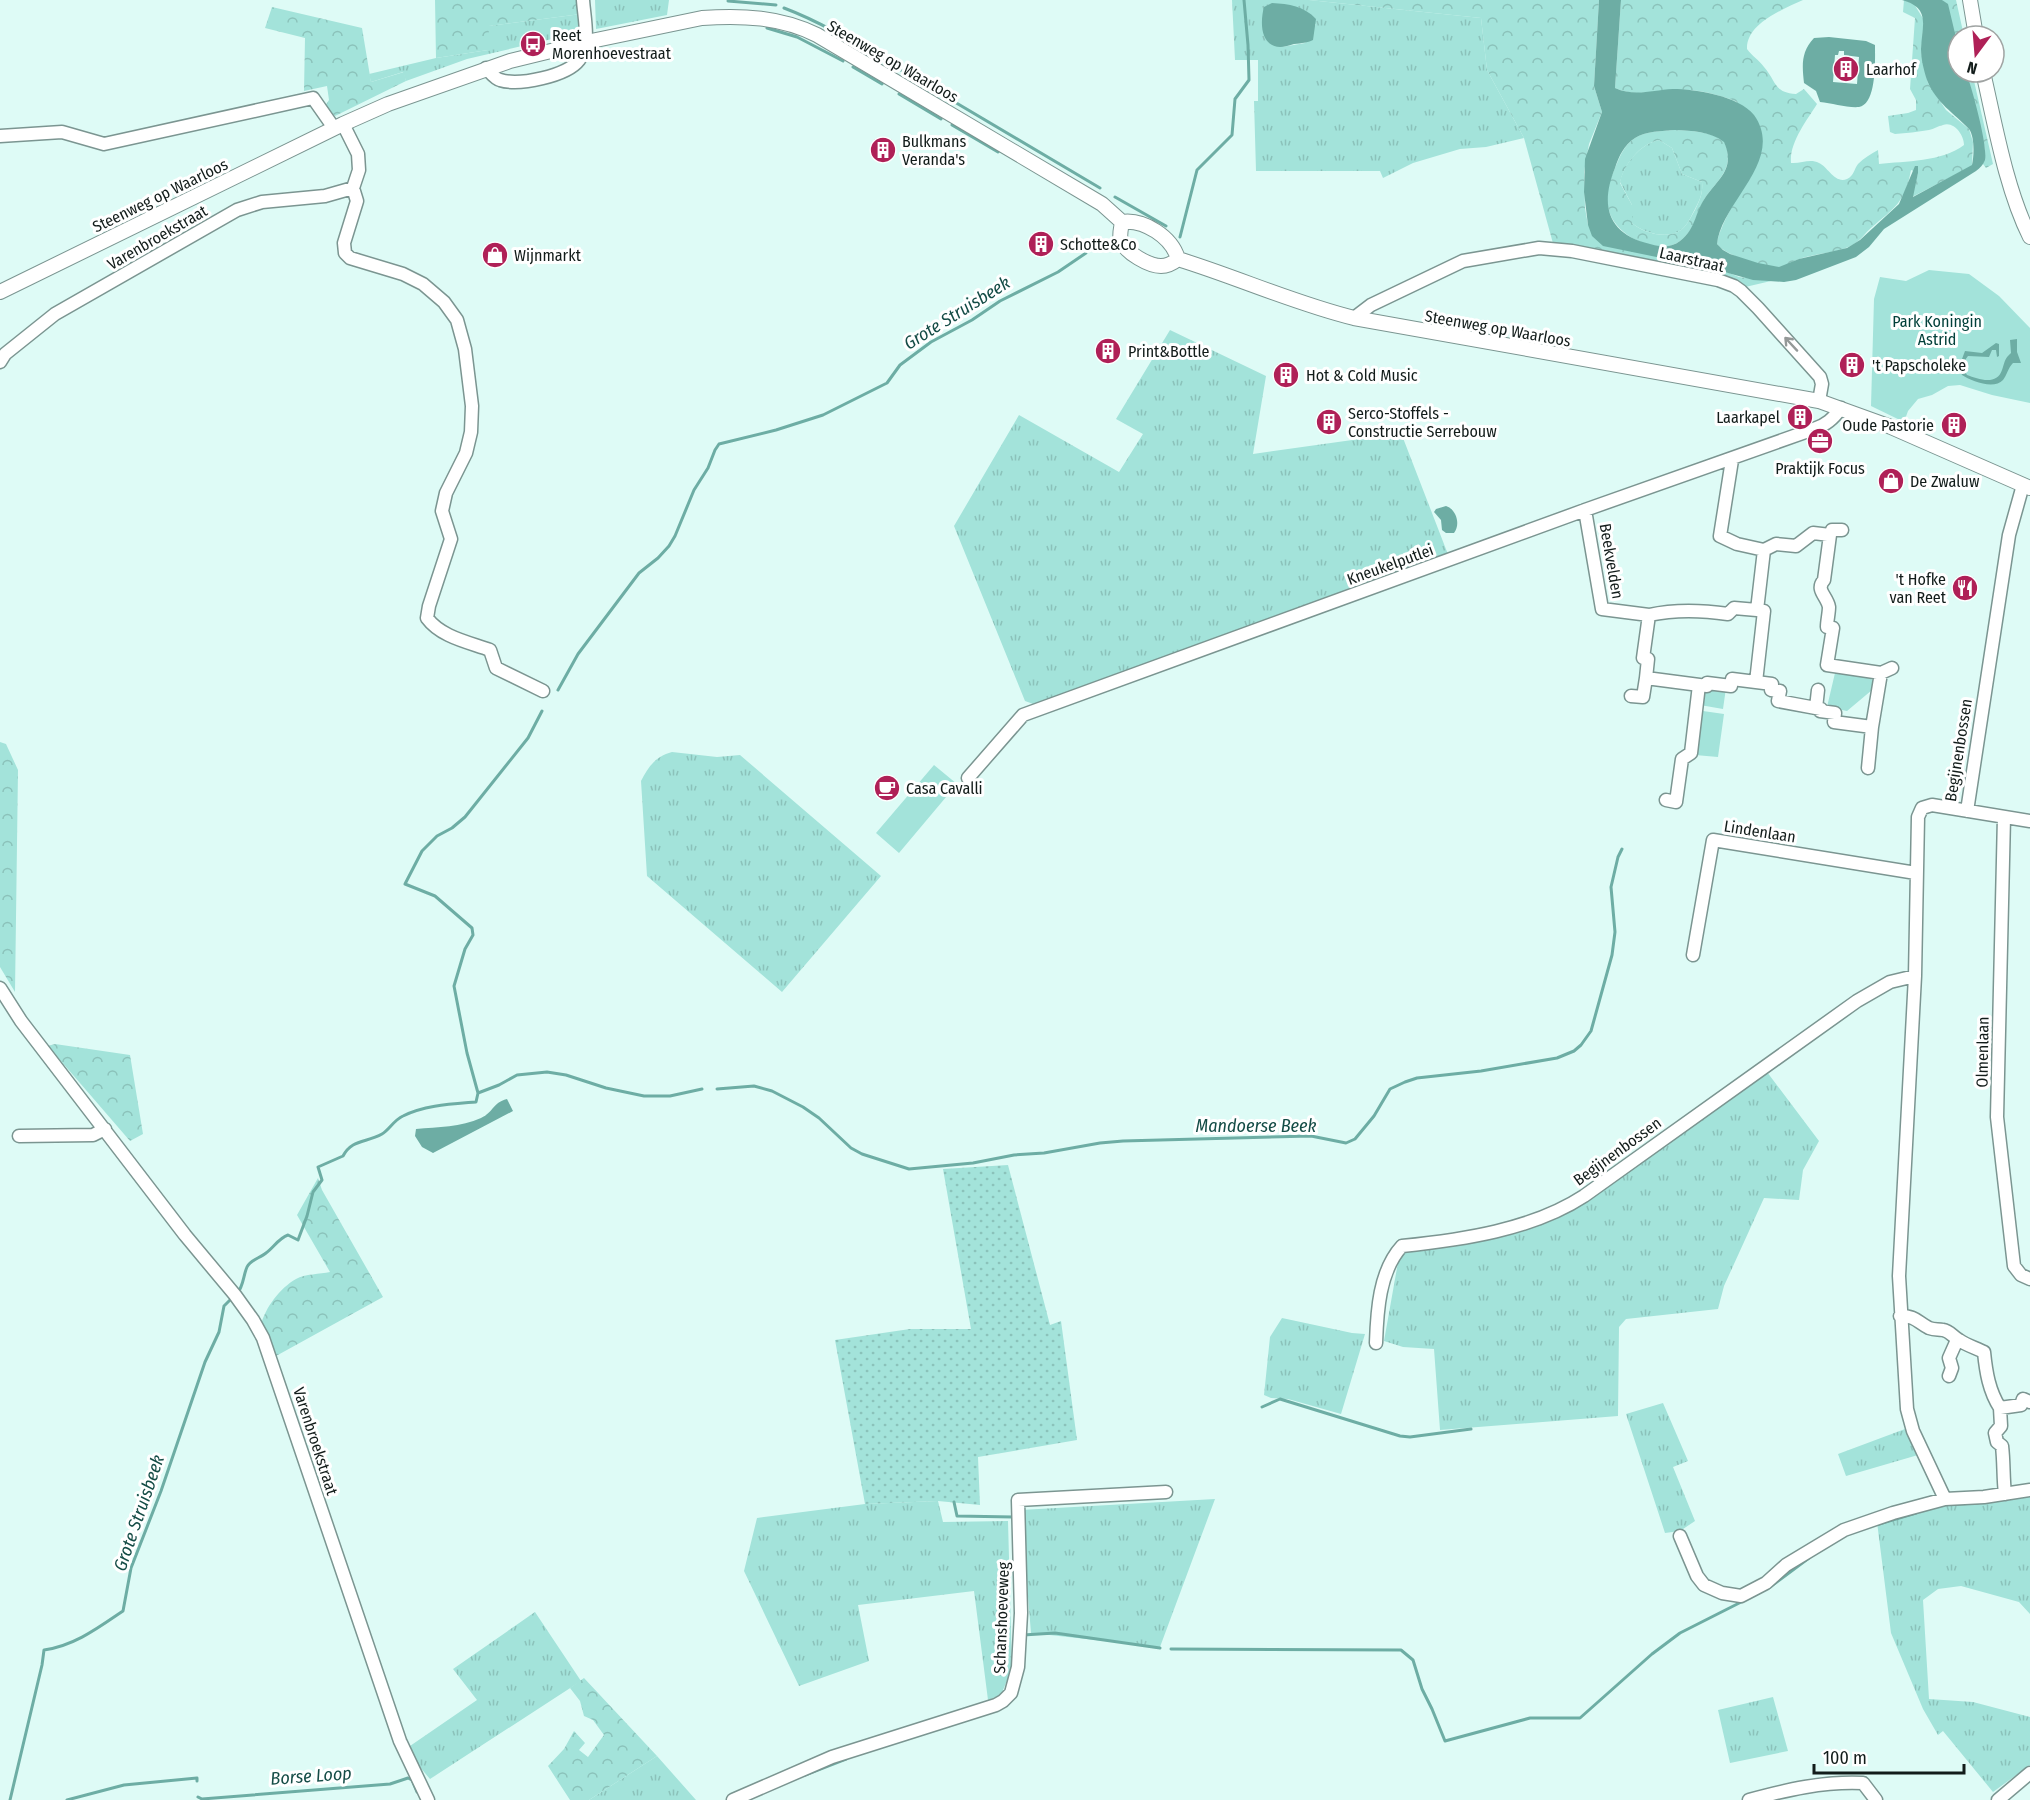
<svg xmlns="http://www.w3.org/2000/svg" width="2030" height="1800" font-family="'Fira Sans Condensed',sans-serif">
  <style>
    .grass { fill: url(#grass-tufts); fill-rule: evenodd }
    .forest { fill: url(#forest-crowns); fill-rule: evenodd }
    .park { fill: #a3e3da }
    .garden { fill: url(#garden-dots) }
    .water { fill: #6dada4; fill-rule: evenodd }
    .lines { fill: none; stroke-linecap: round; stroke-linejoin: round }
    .stream { stroke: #6dada4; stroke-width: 3 }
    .minor-casing { stroke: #7b9591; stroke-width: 15 }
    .tertiary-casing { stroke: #7b9591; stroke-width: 16 }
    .minor { stroke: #fff; stroke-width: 12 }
    .tertiary { stroke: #fff; stroke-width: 14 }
    .oneway { stroke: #949998 }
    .labels { text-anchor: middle; stroke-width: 6; stroke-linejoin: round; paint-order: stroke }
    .poi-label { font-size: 16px; fill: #121c1a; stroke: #fff; text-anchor: start }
    .street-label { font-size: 16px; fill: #121c1a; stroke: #fff }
    .park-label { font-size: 16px; fill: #02403a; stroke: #fff }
    .water-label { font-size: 18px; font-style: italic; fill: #144c46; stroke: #fff }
  </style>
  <defs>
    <pattern id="grass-tufts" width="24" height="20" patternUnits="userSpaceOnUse" patternTransform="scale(1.5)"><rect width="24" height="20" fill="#a3e3da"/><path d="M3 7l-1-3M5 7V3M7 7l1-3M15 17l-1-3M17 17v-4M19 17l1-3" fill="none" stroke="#8bc2ba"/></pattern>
    <pattern id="forest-crowns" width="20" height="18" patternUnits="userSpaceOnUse" patternTransform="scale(1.5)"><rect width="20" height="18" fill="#a3e3da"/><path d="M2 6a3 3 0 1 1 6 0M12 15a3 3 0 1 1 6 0" fill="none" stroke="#8bc2ba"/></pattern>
    <pattern id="garden-dots" width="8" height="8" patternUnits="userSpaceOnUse" patternTransform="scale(1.5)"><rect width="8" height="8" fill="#a3e3da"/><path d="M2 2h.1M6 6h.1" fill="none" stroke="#8bc2ba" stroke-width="1.8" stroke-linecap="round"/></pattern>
  </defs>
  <rect width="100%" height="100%" fill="#defbf6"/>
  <!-- grass -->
  <path class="grass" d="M595 0H669L667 15 596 29Z
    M1232 0H1309L1481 18 1487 70 1524 138 1486 147 1460 149 1413 163 1383 178 1380 171H1256L1254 101H1258V60H1235ZM1316 24 1305 43 1282 47Z
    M581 14 582 32 467 59 406 81 403 72 371 82 369 74 436 58 488 50V26Z
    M1659 140 1672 148 1682 174 1702 182C1703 193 1700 200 1695 209 1691 216 1688 225 1681 230 1667 240 1644 233 1632 223V205L1620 182C1624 164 1640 144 1659 140Z
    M1170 330 1266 376 1253 454 1388 435 1398 425 1449 557 1036 705 1025 701 954 526 1019 415 1119 472 1143 434 1116 419Z
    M672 752 717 757 740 755 881 876 782 992 647 876 641 781C648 767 656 756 672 752Z
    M1767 1072 1819 1141 1803 1170 1799 1200 1764 1198 1724 1286 1718 1309 1626 1319 1619 1327 1618 1416 1440 1430 1434 1349 1403 1347 1384 1341 1400 1251 1498 1232 1598 1193Z
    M1282 1318 1352 1333 1365 1334 1341 1414 1288 1399 1271 1398 1264 1395 1270 1337Z
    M1663 1403 1688 1461 1673 1467 1695 1521 1680 1531 1665 1533 1626 1414Z
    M1905 1429 1918 1455 1846 1476 1838 1454Z
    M2030 1494V1614L2019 1602 1961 1586 1938 1589 1923 1600 1929 1699 1973 1702 2030 1717V1765L1993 1792 1943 1731 1938 1735 1923 1709 1891 1633 1877 1522 1944 1505Z
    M1215 1499 1160 1647 1031 1633 1021 1510Z
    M938 1501 943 1522 1008 1521 1012 1668 1001 1695 988 1700 974 1591 858 1605 869 1661 799 1686 744 1571 757 1518 865 1504Z
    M535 1612 581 1681 430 1779 419 1766 410 1746 477 1700 453 1669Z
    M1773 1697 1788 1751 1730 1763 1718 1710Z
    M657 1756 696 1800H589Z"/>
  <!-- forest -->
  <path class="forest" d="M435 0H580L581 14 489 26 488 50 436 58Z
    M1309 0H1599L1594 86 1602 112 1589 144 1584 172 1585 208 1588 225 1676 261 1705 263 1739 277 1771 281 1741 288 1554 247 1524 138 1487 70 1481 18Z
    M1621 0H1803C1783 9 1746 24 1747 49 1752 56 1759 60 1764 67 1777 82 1773 92 1796 94L1804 89 1817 104C1807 120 1789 143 1791 163 1801 164 1810 158 1819 163 1828 167 1835 184 1847 179 1854 176 1854 169 1858 164 1864 158 1871 154 1878 150L1879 164C1905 161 1942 162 1964 145 1964 135 1954 121 1943 125 1938 126 1934 129 1929 130 1918 132 1906 133 1895 134L1890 132 1888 116 1908 113 1916 110V100L1910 89 1915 18 1903 12 1904 0 1914 4 1924 20 1921 52 1928 83 1946 110 1969 129 1973 142 1972 166 1912 197 1918 173 1911 170C1905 203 1894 208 1871 228 1865 233 1861 240 1854 244 1841 253 1814 253 1797 260 1792 262 1786 266 1780 267 1765 268 1726 256 1717 244 1718 229 1741 189 1751 177L1737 102C1718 94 1692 88 1671 90 1651 91 1634 97 1615 88Z
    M1942 0H1956L1964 36H1958V46Z
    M272 7 362 28 371 82 404 72 406 81 335 116 325 106 329 100 327 86 304 91 305 38 265 28Z
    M1966 72H1972L1993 164 1986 168 1983 164 1985 149Z
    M1675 130C1692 131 1710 131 1724 141 1736 168 1718 179 1705 198 1696 212 1696 229 1680 241 1671 248 1661 247 1650 245 1626 239 1605 221 1607 194 1607 185 1612 176 1615 168 1620 156 1624 145 1635 138 1645 131 1663 131 1675 130ZM1659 140 1672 148 1682 174 1702 182C1703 193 1700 200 1695 210 1691 216 1688 225 1681 230 1666 240 1644 233 1632 223V205L1620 183C1624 164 1640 144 1659 140Z
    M0 742 6 744 18 770 15 992 0 967Z
    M55 1044 130 1055 143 1134 130 1141 48 1046Z
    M318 1178 322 1190 383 1297 276 1356 261 1325C265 1308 280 1288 296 1279 305 1274 320 1274 330 1272L297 1215Z
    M584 1678 657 1756 589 1800H570L548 1766 564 1749 574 1731 585 1743 579 1750 588 1757 604 1735 593 1720 584 1716 580 1701 570 1688Z"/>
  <!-- park -->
  <path class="park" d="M1929 270 1969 274 1999 296 2030 328V403L1992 395 1960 385 1948 386 1932 395 1918 399 1908 411 1904 422 1871 406 1874 299 1880 277 1906 281Z
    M1839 672 1861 675 1873 680 1872 690 1847 711 1827 707 1835 673Z
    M1706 688H1726L1723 709 1700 705 1703 690Z
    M1703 711 1724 714 1718 757 1695 755 1699 714 1703 715Z
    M934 765 957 784 899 853 876 833Z"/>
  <!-- garden -->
  <path class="garden" d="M1008 1165 1050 1325 1061 1321 1077 1440 978 1457 980 1505 938 1501 865 1504 835 1340 910 1329H971L943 1169Z"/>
  <!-- water -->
  <path class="water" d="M1599 0H1621L1615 88C1635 97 1652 90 1673 89 1696 89 1739 96 1754 115 1786 160 1721 202 1717 244L1723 250 1730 254 1758 263 1779 267 1799 259 1847 248 1860 240 1899 204 1915 166H1918V173L1913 197 1972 165C1974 157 1975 137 1969 129 1954 113 1936 103 1927 80 1924 71 1921 59 1921 49 1922 25 1931 8 1902 0H1942L1948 4 1958 46V72H1966C1972 88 1988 146 1985 160 1983 165 1980 168 1976 171L1884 229 1869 247 1856 257 1796 280 1784 282 1753 280 1728 273 1705 263 1676 261 1603 246 1592 236 1588 225 1584 192 1585 159 1602 112 1594 86ZM1675 130C1692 131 1710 131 1724 142 1736 169 1718 179 1705 198 1695 212 1696 229 1680 241 1671 248 1661 247 1650 244 1607 234 1600 205 1615 168 1619 156 1624 145 1635 138 1645 131 1663 131 1675 130Z
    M1272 3C1289 4 1304 6 1316 19L1313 40C1307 43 1302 43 1294 44 1290 45 1284 47 1280 47 1260 46 1260 22 1264 7Z
    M1829 37 1866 41 1875 45C1875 59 1877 104 1859 107 1847 108 1832 103 1820 102L1816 91 1804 83C1802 65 1801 52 1814 38ZM1839 51H1844V55L1859 57 1857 84 1833 82 1835 55H1838Z
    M2017 339V352L2021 363H2013C2008 368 2007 375 2003 380 1994 390 1971 381 1962 375L1959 367 1965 351 1982 353 1996 343 1999 344V356L1997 357 1996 350H1992L1989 357 1968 356C1963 362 1962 368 1967 375 1978 379 1997 386 2002 370 2005 362 2004 359 2011 353L2010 340Z
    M1446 506C1456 509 1461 524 1454 533H1446L1442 530 1441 520 1434 512 1436 509Z
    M507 1099 513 1111 433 1153 422 1147 415 1136 416 1129C438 1127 461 1127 481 1118 494 1112 492 1103 507 1099Z"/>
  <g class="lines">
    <!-- stream -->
    <path class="stream" d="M728 1 776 5
      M784 8C829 25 869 52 911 76
      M767 28 797 37 843 61
      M853 67 882 84
      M926 85 1100 188
      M899 94 941 119
      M952 125 998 152
      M1115 197 1166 226
      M1180 237 1197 170 1232 135 1235 99 1249 80 1248 45 1244 0
      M558 690 578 654 639 573 658 558 669 546 675 536 694 490 708 468 715 450 719 444 776 430 823 415 887 383 900 365 931 342 972 320 1000 301 1058 272 1086 253
      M717 1089 754 1086 772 1091 803 1107 819 1118 851 1148 862 1154 909 1169 973 1163 1014 1155 1044 1153 1100 1143 1123 1141 1311 1136 1346 1143 1355 1139 1374 1116 1390 1089 1405 1082 1417 1078 1481 1071 1557 1058 1574 1051 1581 1045 1591 1031 1612 955 1615 932 1611 887 1618 857 1622 849
      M478 1093 499 1085 517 1075 547 1072 566 1075 606 1088 644 1096H670L702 1089
      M237 1294C244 1285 243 1276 247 1267 250 1260 260 1258 266 1253 273 1248 279 1238 288 1235L298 1240 307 1216 313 1192 322 1180 318 1167 343 1156C352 1139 366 1143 382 1134 389 1130 394 1120 403 1116 425 1105 452 1104 476 1102L478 1093 467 1053 454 986 465 949 473 935 472 928 435 896 405 884 422 851 437 836 452 828 465 817 528 738 542 711
      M1262 1407 1280 1399 1400 1436 1410 1437 1471 1429
      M954 1502 957 1516 1013 1517V1519
      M1957 1504 1978 1503
      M1879 1524 1916 1513
      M1770 1587 1809 1558
      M1023 1635 1055 1633 1160 1648
      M1171 1649 1401 1650 1413 1660 1422 1689 1432 1709 1445 1741 1530 1718H1580L1652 1654 1680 1633 1759 1593
      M805 1775 846 1759
      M198 1797 202 1799 390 1784 408 1778 412 1780 417 1792
      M10 1800 42 1665 44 1650C74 1646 98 1628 123 1611L131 1568 161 1491 205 1362 219 1332 224 1306 231 1299
      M67 1800 124 1785 197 1778V1781"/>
    <!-- minor casing -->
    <g class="minor-casing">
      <path id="minor" d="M486 68C490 72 495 79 500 80 519 86 567 76 579 60 591 45 584 17 583 0
        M343 124 358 154 359 170 353 188 357 201 344 243 345 253 350 258 403 274 423 284 444 302 457 320 465 349 472 406 471 432 466 453 446 493 442 511 451 539 429 606 427 618C441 637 468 642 490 650L496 668 543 691
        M0 136 62 132 104 144 313 98 334 128
        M1354 318 1371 305 1463 261 1539 248 1572 251 1718 280 1734 286 1741 291 1758 308 1820 377 1822 384 1819 401
        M0 362 5 354 55 314 237 210 262 202 325 196 353 188
        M1732 460 1720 536 1737 544 1764 550 1776 544 1796 546 1813 533 1830 535 1832 530H1842
        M1585 510 1602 609 1649 615
        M1830 535 1824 580C1815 590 1827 596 1829 607 1829 613 1827 621 1827 627L1833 628 1827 665 1881 673 1892 668
        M1757 610 1764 611 1756 682 1772 684 1771 690 1780 691 1778 701 1821 709 1820 711 1835 713 1834 722 1872 727 1868 768
        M1756 682 1732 679 1731 686 1707 683V686L1646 678 1648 659 1643 658 1649 615C1676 609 1701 610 1728 614L1734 608 1757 610 1764 550
        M1631 696 1643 697 1646 678
        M1816 708 1818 690
        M1872 727 1881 673
        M968 778 1023 715 1585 510 1814 429C1826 425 1833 419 1841 408
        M1666 800 1676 802 1682 759 1691 753 1699 685
        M1967 811 2009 535 2023 485
        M2004 817 1997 1117 2014 1266 2021 1275 2030 1279
        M1693 955 1713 840 1916 873
        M0 988 21 1021 185 1235 235 1295 253 1320 263 1338 400 1741 428 1800
        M19 1136 93 1135 105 1129
        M1900 1316C1916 1316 1917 1322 1929 1328 1935 1330 1938 1329 1943 1330 1950 1331 1953 1337 1959 1340 1966 1345 1976 1348 1984 1352 1986 1372 1989 1391 2000 1408L2021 1405 2023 1399 2030 1402
        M1376 1343C1377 1312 1379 1271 1402 1246 1461 1240 1532 1230 1584 1196L1857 1001 1890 982 1915 976
        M1949 1376 1952 1368 1949 1358 1957 1340
        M2000 1408 2001 1426 1995 1433 1997 1442 2002 1446C2004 1463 2003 1477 2005 1494
        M1945 1499 1913 1431 1907 1409 1899 1276 1915 976 1918 817 1922 808 1932 805 2030 821
        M1680 1536 1697 1576 1704 1585 1722 1593 1741 1596 1766 1583 1786 1565 1844 1530 1893 1513 1945 1499 1984 1497 2030 1490
        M733 1800 832 1757 996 1705 1003 1701 1011 1693 1018 1667 1021 1613 1018 1500 1166 1492
        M1749 1800C1786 1790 1824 1781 1863 1783L1876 1800
        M1998 1800 2030 1773"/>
    </g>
    <!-- tertiary casing -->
    <g class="tertiary-casing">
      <path id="tertiary" d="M1970 0 1976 36
        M1983 72C1995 124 2006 189 2030 237
        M1122 222C1144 219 1172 237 1178 259
        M1178 259C1237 277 1293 303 1354 318L1819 401 1891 427 2030 488
        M0 292 343 124 388 104 510 61 596 40 702 18C742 15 781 17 817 35L1102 204 1122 222C1121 229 1119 235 1121 241 1126 253 1149 266 1161 266 1168 266 1173 263 1178 259"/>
    </g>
    <!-- minor -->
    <use href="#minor" class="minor"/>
    <!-- tertiary -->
    <use href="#tertiary" class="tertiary"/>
  </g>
  <!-- one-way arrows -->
  <defs><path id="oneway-shaft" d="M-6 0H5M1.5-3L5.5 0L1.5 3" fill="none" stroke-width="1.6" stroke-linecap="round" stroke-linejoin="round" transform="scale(1.5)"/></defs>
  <use class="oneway" href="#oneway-shaft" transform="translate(1791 344) rotate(-133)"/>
  <!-- icons -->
  <defs>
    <g id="bus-disc" transform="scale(1.35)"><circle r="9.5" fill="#af2057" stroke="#fff"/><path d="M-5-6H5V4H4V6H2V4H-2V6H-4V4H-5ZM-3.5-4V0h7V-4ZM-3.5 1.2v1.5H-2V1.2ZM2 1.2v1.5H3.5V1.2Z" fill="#fff"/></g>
    <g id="building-disc" transform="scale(1.35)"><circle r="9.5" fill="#af2057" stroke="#fff"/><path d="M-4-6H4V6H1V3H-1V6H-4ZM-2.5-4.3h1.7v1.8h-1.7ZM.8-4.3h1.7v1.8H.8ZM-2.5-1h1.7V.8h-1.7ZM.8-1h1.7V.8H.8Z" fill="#fff"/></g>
    <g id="shop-disc" transform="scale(1.35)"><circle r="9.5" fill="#af2057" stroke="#fff"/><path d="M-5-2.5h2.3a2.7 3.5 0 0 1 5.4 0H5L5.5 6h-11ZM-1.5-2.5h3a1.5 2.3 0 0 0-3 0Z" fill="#fff"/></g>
    <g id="office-disc" transform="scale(1.35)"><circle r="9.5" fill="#af2057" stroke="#fff"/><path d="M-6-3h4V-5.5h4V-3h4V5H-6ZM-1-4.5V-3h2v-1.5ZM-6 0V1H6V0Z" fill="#fff"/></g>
    <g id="restaurant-disc" transform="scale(1.35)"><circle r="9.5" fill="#af2057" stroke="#fff"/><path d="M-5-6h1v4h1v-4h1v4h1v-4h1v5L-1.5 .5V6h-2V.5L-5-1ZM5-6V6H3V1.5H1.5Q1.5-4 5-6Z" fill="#fff"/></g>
    <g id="cafe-disc" transform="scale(1.35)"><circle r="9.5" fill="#af2057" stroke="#fff"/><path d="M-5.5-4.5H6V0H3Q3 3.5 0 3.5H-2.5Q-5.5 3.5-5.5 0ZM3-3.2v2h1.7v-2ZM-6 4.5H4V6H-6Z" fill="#fff"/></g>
  </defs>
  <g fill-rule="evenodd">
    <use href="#bus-disc" x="533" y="44"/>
    <use href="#building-disc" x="1846" y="69"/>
    <use href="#building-disc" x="883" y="150"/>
    <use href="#building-disc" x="1041" y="244"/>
    <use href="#shop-disc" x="495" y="255"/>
    <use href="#building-disc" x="1108" y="351"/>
    <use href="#building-disc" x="1852" y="365"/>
    <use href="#building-disc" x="1286" y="375"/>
    <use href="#building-disc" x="1800" y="417"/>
    <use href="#building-disc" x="1329" y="422"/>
    <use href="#building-disc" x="1954" y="425"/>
    <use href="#office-disc" x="1820" y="441"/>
    <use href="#shop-disc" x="1891" y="481"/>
    <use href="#restaurant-disc" x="1965" y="588"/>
    <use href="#cafe-disc" x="887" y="788"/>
  </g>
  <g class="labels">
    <!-- poi labels -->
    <g class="poi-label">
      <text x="552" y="41">Reet<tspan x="552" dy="18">Morenhoevestraat</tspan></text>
      <text x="1866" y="75">Laarhof</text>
      <text x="902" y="147">Bulkmans<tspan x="902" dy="18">Veranda's</tspan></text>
      <text x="1060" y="250">Schotte&amp;Co</text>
      <text x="514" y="261">Wijnmarkt</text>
      <text x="1128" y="357">Print&amp;Bottle</text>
      <text x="1872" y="371">'t Papscholeke</text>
      <text x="1306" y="381">Hot &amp; Cold Music</text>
      <text x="1348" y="419">Serco-Stoffels -<tspan x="1348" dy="18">Constructie Serrebouw</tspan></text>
      <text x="1780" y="423" text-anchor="end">Laarkapel</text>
      <text x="1934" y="431" text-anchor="end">Oude Pastorie</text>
      <text x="1820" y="474" text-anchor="middle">Praktijk Focus</text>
      <text x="1910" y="487">De Zwaluw</text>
      <text x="1946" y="585" text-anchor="end">'t Hofke<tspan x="1946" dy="18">van Reet</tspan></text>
      <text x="906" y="794">Casa Cavalli</text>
    </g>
    <!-- street labels -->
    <g class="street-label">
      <text transform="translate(893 61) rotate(30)" y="6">Steenweg op Waarloos</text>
      <text transform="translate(160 195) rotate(-26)" y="6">Steenweg op Waarloos</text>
      <text transform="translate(157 237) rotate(-30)" y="6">Varenbroekstraat</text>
      <text transform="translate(1692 259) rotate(13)" y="6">Laarstraat</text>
      <text transform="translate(1498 328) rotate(10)" y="6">Steenweg op Waarloos</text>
      <text transform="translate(1612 561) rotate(80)" y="6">Beekvelden</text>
      <text transform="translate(1390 564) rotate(-20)" y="6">Kneukelputlei</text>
      <text transform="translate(1958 750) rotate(-81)" y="6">Begijnenbossen</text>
      <text transform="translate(1760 831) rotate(9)" y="6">Lindenlaan</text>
      <text transform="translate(1982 1052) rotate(-89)" y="6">Olmenlaan</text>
      <text transform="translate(1617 1151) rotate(-36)" y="6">Begijnenbossen</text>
      <text transform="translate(316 1441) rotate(72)" y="6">Varenbroekstraat</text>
      <text transform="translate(1001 1618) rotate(-88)" y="6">Schanshoeveweg</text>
    </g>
    <!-- park labels -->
    <g class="park-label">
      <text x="1937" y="327">Park Koningin<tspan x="1937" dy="18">Astrid</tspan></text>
    </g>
    <!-- water labels -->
    <g class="water-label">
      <text transform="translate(957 313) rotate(-32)" y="6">Grote Struisbeek</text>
      <text x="1256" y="1132">Mandoerse Beek</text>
      <text transform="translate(139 1513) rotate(-71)" y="6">Grote Struisbeek</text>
      <text transform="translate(311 1776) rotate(-4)" y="6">Borse Loop</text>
    </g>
  </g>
  <!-- north arrow -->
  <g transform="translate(1976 54) rotate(196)"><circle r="28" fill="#ffffff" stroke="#a0a4a3" stroke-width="1.5"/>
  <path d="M0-4.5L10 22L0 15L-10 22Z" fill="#af2057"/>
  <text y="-9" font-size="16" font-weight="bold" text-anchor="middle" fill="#121c1a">N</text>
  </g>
  <!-- scale -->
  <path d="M1814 1764v9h150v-9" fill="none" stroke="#121c1a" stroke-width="3"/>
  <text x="1823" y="1764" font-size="18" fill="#121c1a" stroke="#ffffff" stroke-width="4.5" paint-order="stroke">100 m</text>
</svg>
